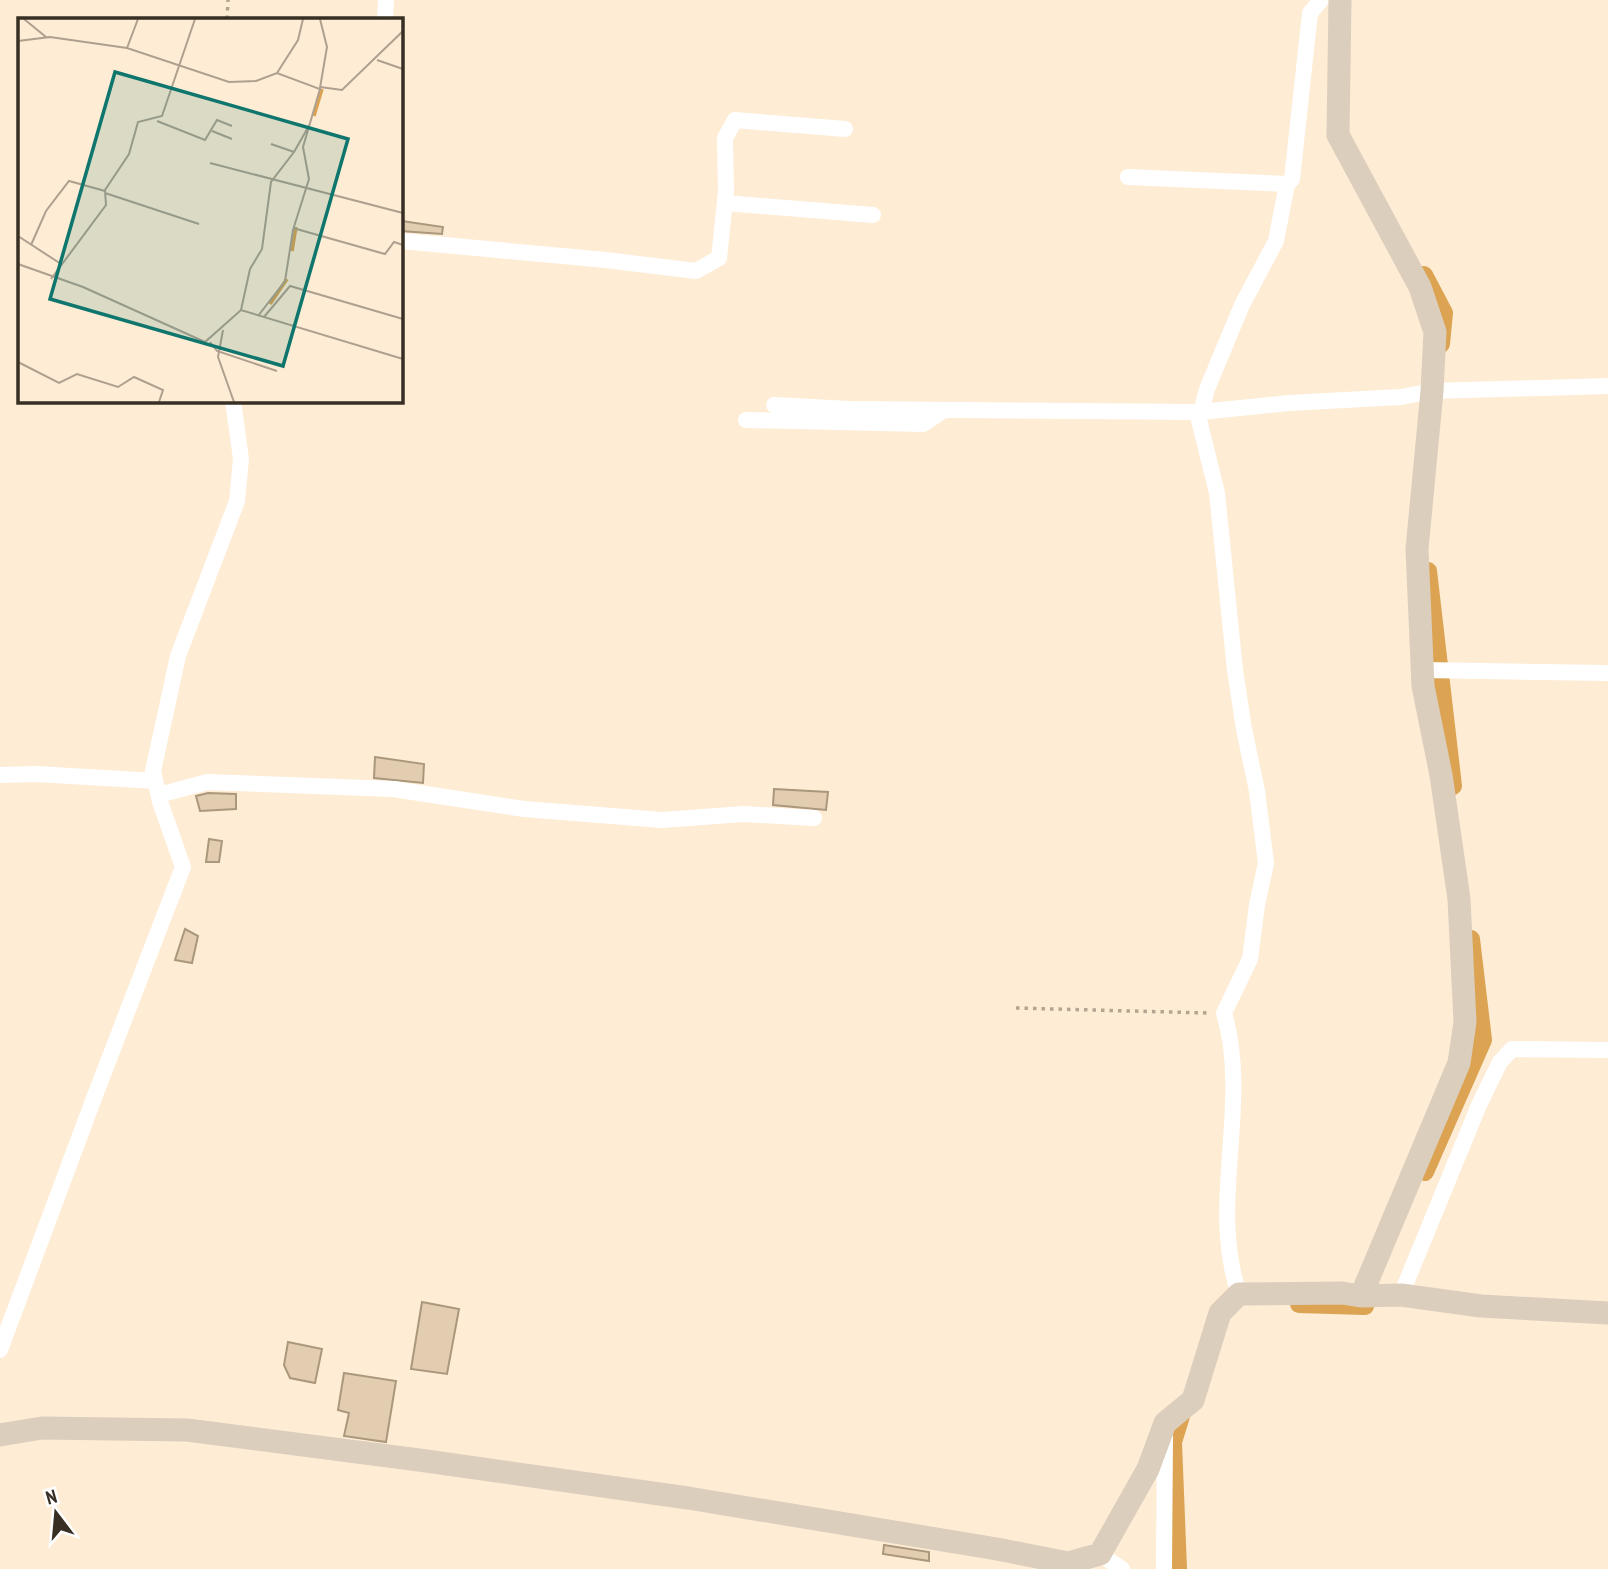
<svg xmlns="http://www.w3.org/2000/svg" width="1608" height="1569" font-family="'PT Sans Narrow',sans-serif">
  <style>
    .lines { fill: none; stroke-linecap: round; stroke-linejoin: round }
    .canal { stroke: #dba352; stroke-width: 18 }
    .building { fill: #e3cdb1; stroke: #ab977c; stroke-width: 2 }
    .path { stroke: #b3a592; stroke-width: 3.5; stroke-dasharray: 3.5 5; stroke-linecap: butt }
    .street { stroke: #fff; stroke-width: 16 }
    .secondary { stroke: #dbcebc; stroke-width: 23 }
    .inset-river { fill: none; stroke: #dba352; stroke-width: 3.5 }
    .inset-road { fill: none; stroke: #aea08e; stroke-width: 2 }
    .view { fill: #0f766e; fill-opacity: 0.15; stroke: #0f766e; stroke-width: 3.5 }
    .inset-edge { fill: none; stroke: #372f24; stroke-width: 3.5 }
  </style>
  <rect width="100%" height="100%" fill="#feecd5"/>
  <g class="lines">
    <!-- canal -->
    <path class="canal" d="M1424 275 1444 313 1441 344
      M1428 571 1453 786
      M1425 1172 1483 1040 1471 939
      M1299 1304 1365 1306 1366 1302
      M1178 1569 1173 1442 1184 1406"/>
  </g>
  <!-- building -->
  <path class="building" d="M402 221 443 227 442 234 401 231Z
    M375 757 424 764 423 783 374 778Z
    M774 789 828 792 826 810 773 805Z
    M208 793 236 794V809L200 811 196 796Z
    M209 839 222 841 219 862H206Z
    M185 929 198 936 192 963 175 960Z
    M422 1302 459 1309 447 1374 411 1369Z
    M288 1342 322 1349 315 1383 290 1378 284 1365Z
    M344 1373 396 1381 386 1442 344 1436 349 1413 338 1410Z
    M884 1545 929 1552V1561L883 1554Z"/>
  <g class="lines">
    <!-- path -->
    <path class="path" d="M227 19 228 0
      M1016 1008 1208 1013"/>
    <!-- street -->
    <path class="street" d="M385 19 386 0
      M1128 177 1287 184 1292 179 1310 13 1321 0
      M725 203 873 215
      M401 241 606 260 696 271 719 258 726 191 725 138 735 120 845 129
      M774 405 850 409 1201 412 1289 403 1401 397 1432 391 1608 386
      M746 420 923 424 944 410
      M1423 670 1608 673
      M0 775 37 774 155 781
      M159 795 207 782 393 789 524 809 662 820 744 814 814 818
      M1239 1294C1208 1203 1251 1104 1224 1013L1250 959 1257 905 1266 863 1257 791 1244 729 1235 670 1217 493 1199 420 1207 389 1242 305 1276 241 1287 184
      M1401 1295 1479 1105 1500 1062 1512 1049 1608 1050
      M0 1350 94 1098 183 867 160 802 153 771 178 656 237 501 241 459 233 401
      M1100 1554 1122 1569
      M1164 1569 1165 1436"/>
    <!-- secondary -->
    <path class="secondary" d="M1340 0 1338 135 1420 287 1435 332 1432 391 1417 549 1423 686 1441 775 1459 899 1465 1022 1459 1063 1361 1296
      M0 1435 42 1428 187 1430 419 1460 688 1498 997 1549 1068 1563 1100 1554 1148 1469 1165 1423 1193 1400 1220 1313 1239 1294 1342 1293 1361 1296 1401 1295 1481 1306 1608 1313"/>
  </g>
  <!-- overview -->
  <g transform="translate(18 18)">
    <rect width="385" height="385" fill="#feecd5"/>
    <path class="inset-river" d="M296 98 304 71M274 233 278 209M252 286 269 261"/>
    <path class="inset-road" d="M6 1 28 19M302 1 309 29 302 70M0 23 32 19 109 30 211 64 238 63 259 55 302 71 285 129 291 161 275 212 267 263 240 298M109 30 120 1M359 42 385 51M259 55 280 22 285 1M302 69 324 72 385 13M139 103 187 122 199 102 214 108M194 113 214 121M253 126 276 134 292 106M192 145 385 195M87 175 181 206M275 210 367 236 376 224 385 227M0 218 43 246M13 227 28 193 51 163 87 173M0 246 65 269 187 324 223 292 385 341M33 261 88 187 87 172 111 136 120 104 144 98 177 1M223 292 232 251 244 231 253 164 276 134M246 299 272 268 385 301M205 312 200 339 216 384M192 324 199 333 259 353M0 344 41 365 59 356 100 369 116 359 145 372 141 384"/>
    <path class="view" d="M97 54 330 121 265 348 32 281Z"/>
    <rect width="385" height="385" class="inset-edge"/>
  </g>
  <!-- north arrow -->
  <g transform="translate(56 1513) rotate(344)" stroke="#ffffff" stroke-width="5" paint-order="stroke">
  <path d="M0-5L12 26L0 18L-12 26Z" fill="#372f24"/>
  <text y="-10" font-size="19" font-weight="bold" text-anchor="middle" fill="#372f24">N</text>
  </g>
</svg>
